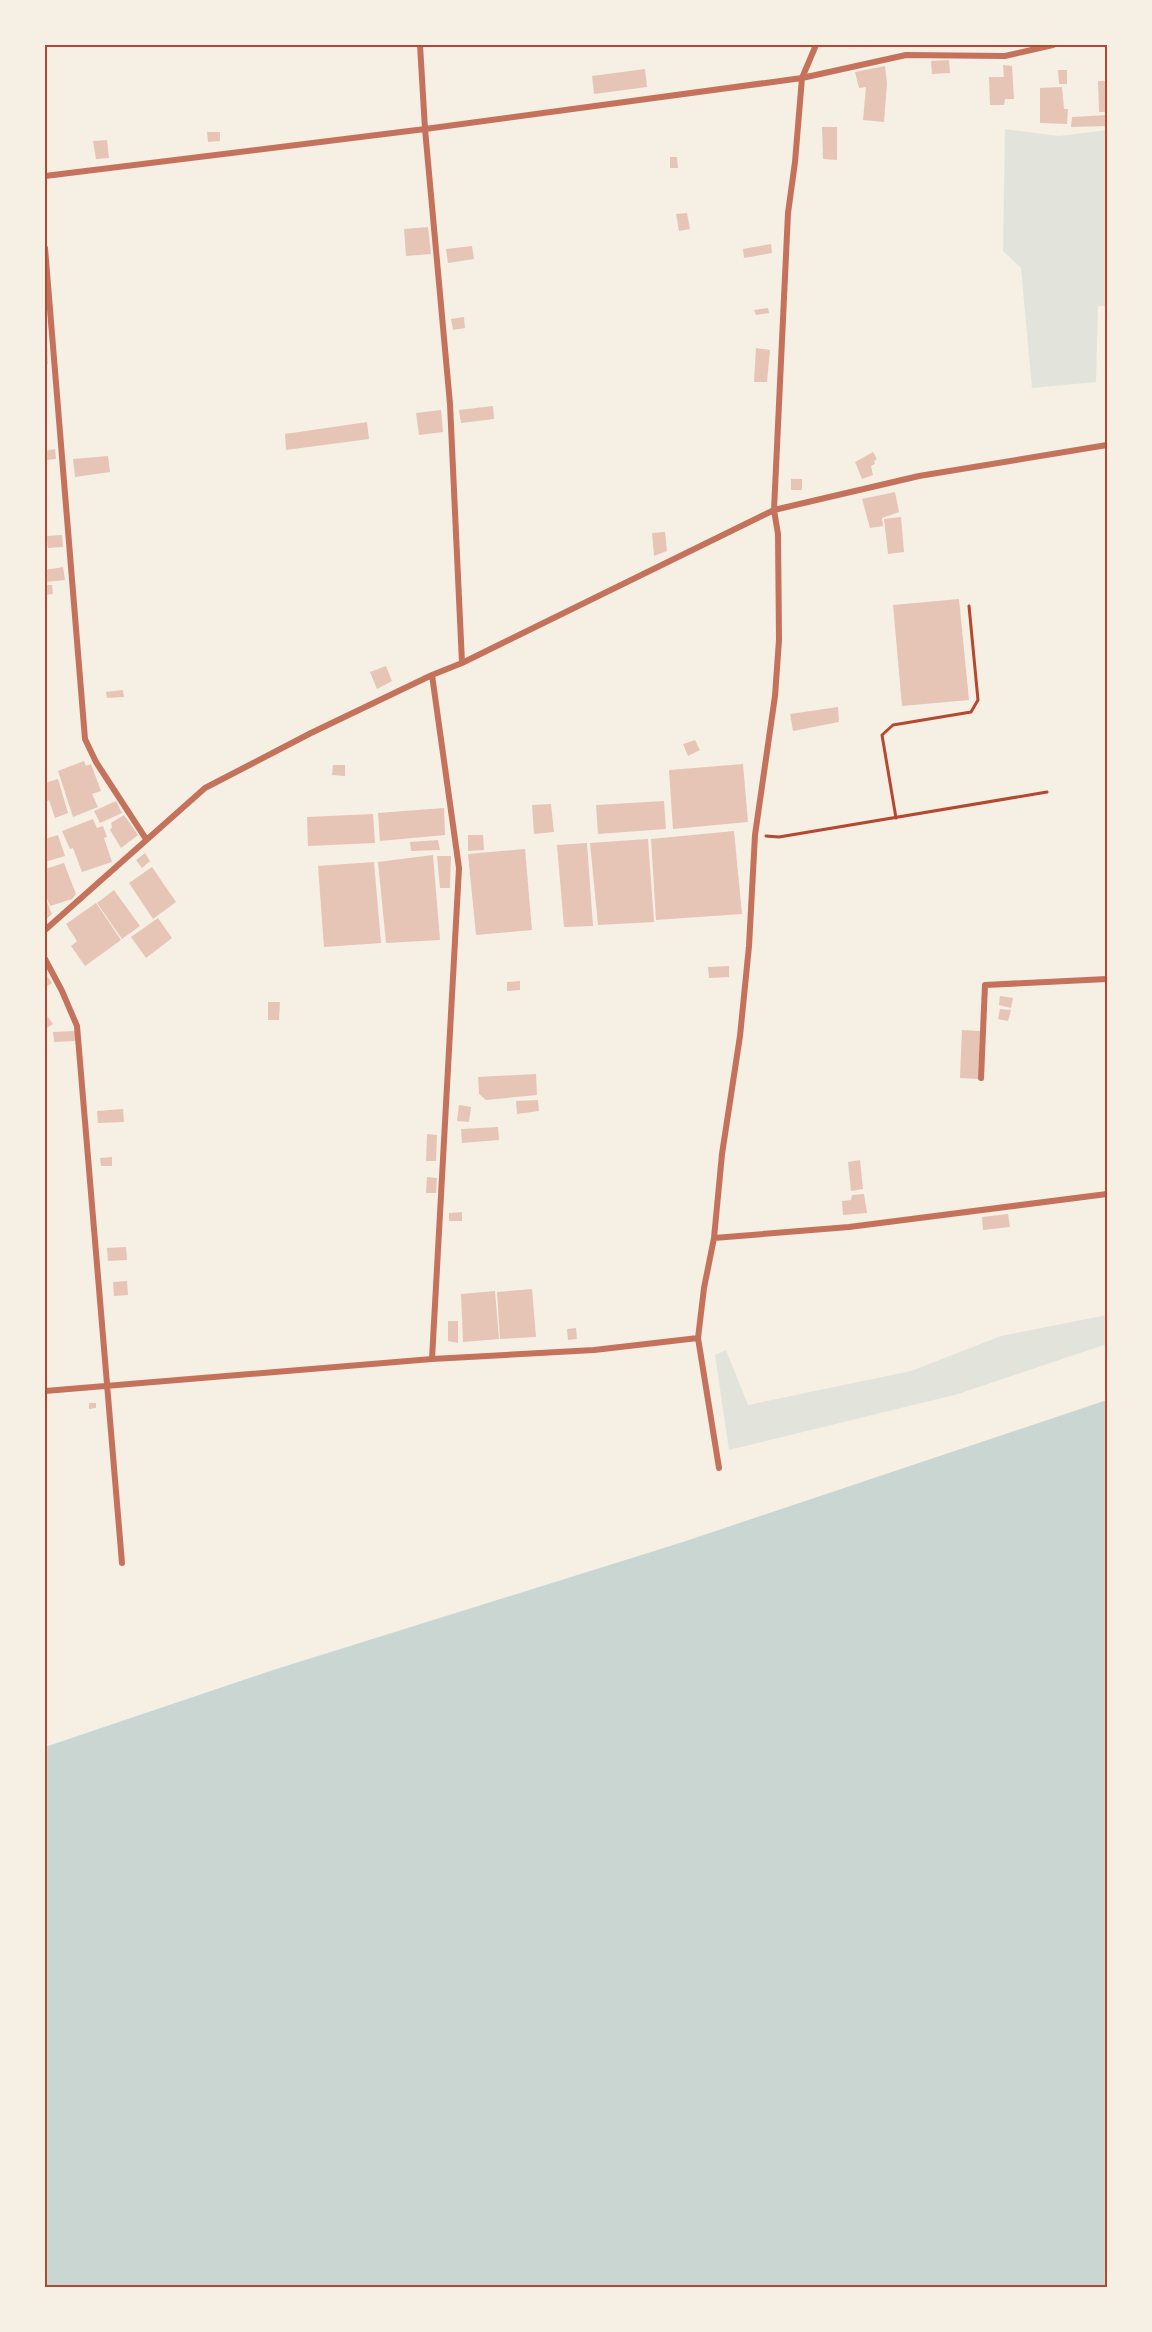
<svg xmlns="http://www.w3.org/2000/svg" width="1152" height="2332" font-family="Spectral,serif">
  <style>
    .green { fill: #e2e4dc }
    .water { fill: #c9d6d2 }
    .building { fill: #e6c5b7 }
    .lines { fill: none; stroke-linecap: round; stroke-linejoin: round }
    .path { stroke: #b5482f; stroke-width: 3 }
    .minor { stroke: #c5725c; stroke-width: 6 }
    .neatline { fill: none; stroke: #b5482f; stroke-width: 2 }
  </style>
  <rect width="100%" height="100%" fill="#f6efe4"/>
  <!-- green -->
  <path class="green" d="M1005 129 1059 136 1107 130V306H1098L1096 382 1032 388 1021 268 1003 251Z
    M1107 1315V1344L958 1394 729 1450 715 1355 726 1350 748 1405 911 1371 1001 1336Z"/>
  <!-- water -->
  <path class="water" d="M1107 1400V2287H45V1747L270 1671 683 1542Z"/>
  <!-- building -->
  <path class="building" d="M949 60 950 73 932 74 931 61Z
    M1003 65 1012 66 1014 99H1005L1004 105H990L989 77H1004Z
    M885 66 887 83 884 122 863 120 866 87 859 88 855 72Z
    M645 69 647 87 594 94 592 76Z
    M1058 70H1067V84H1059Z
    M1098 81H1107V112H1099Z
    M1062 87 1064 109H1068L1067 124 1040 123V88Z
    M1107 115V126L1071 127 1072 117Z
    M822 127H837V160L823 159Z
    M207 132H220V141L208 142Z
    M107 140 109 158 96 159 93 141Z
    M670 157H677L678 168H670Z
    M687 213 690 229 679 231 676 214Z
    M428 227 431 254 406 256 404 229Z
    M771 244 772 253 744 258 743 249Z
    M472 246 474 259 448 263 446 249Z
    M768 308 769 313 756 315 754 310Z
    M464 317 465 328 453 330 451 319Z
    M45 342H47L48 364 45 365Z
    M756 348 770 350 767 382H754Z
    M493 406 494 419 461 423 459 410Z
    M441 410 443 432 419 435 416 413Z
    M367 422 369 439 286 450 285 434Z
    M55 449 56 459 45 460V451Z
    M873 452 877 459 874 461 875 464 871 466 873 475 862 479 855 462Z
    M108 456 110 472 75 477 73 459Z
    M791 479H802V490H791Z
    M895 492 899 512 882 518 883 526 870 528 862 499Z
    M901 517 904 552 888 554 884 519Z
    M665 532 667 551 654 556 652 533Z
    M62 535 63 547 48 548 46 536Z
    M63 567 65 580 45 582V570Z
    M45 585H52L53 594 45 595Z
    M959 599 969 700 902 706 893 605Z
    M386 666 392 681 377 689 370 672Z
    M123 690 124 697 107 698 106 692Z
    M838 707 839 722 793 731 790 714Z
    M695 740 700 750 688 756 683 744Z
    M84 761 86 766 91 764 101 791 92 794 98 807 73 817 58 771Z
    M743 764 748 822 673 829 669 770Z
    M333 765H345V776L332 775Z
    M58 779 68 813 55 818 49 800 45 802V783Z
    M116 801 122 813 100 823 94 811Z
    M664 801 666 829 598 834 596 805Z
    M551 804 554 832 534 834 532 805Z
    M444 808 445 835 380 841 378 813Z
    M373 814 375 843 308 846 307 817Z
    M124 815 138 835 121 848 110 830 112 827 111 823Z
    M93 819 97 828 103 826 107 837 104 838 112 862 82 872 73 848 70 849 62 831Z
    M734 831 742 914 656 920 651 839Z
    M58 835 65 856 45 862V839Z
    M468 835H483L484 850 468 851Z
    M648 839 654 922 598 925 590 843Z
    M438 840 440 850 411 851 410 842Z
    M587 843 593 926 564 927 557 845Z
    M525 849 532 930 476 935 468 854Z
    M145 853 150 861 142 868 136 860Z
    M433 855 440 940 386 943 378 862Z
    M437 856H451L450 888H440Z
    M374 862 381 943 324 947 318 866Z
    M64 863 76 894 72 899 50 906 45 893V869Z
    M152 867 176 902 153 919 129 883Z
    M114 890 140 926 122 939 97 903Z
    M45 902H47L52 914 45 920Z
    M96 903 121 940 85 966 71 946 77 941 66 924Z
    M158 918 172 938 146 958 131 937Z
    M729 966V977L709 978 708 967Z
    M45 973 52 983 45 988Z
    M520 981V990L507 991V982Z
    M1000 996 1013 998 1011 1008 999 1005Z
    M268 1002H280L279 1020H268Z
    M1000 1009 1011 1010 1008 1021 998 1019Z
    M45 1013 53 1024 45 1029Z
    M962 1030 980 1031 978 1079 960 1078Z
    M75 1031V1041L54 1042 53 1032Z
    M536 1074 537 1095 486 1100 479 1094 478 1077Z
    M538 1100 539 1111 517 1114 516 1101Z
    M459 1105 471 1107 469 1122 457 1121Z
    M123 1109 124 1122 98 1123 97 1111Z
    M498 1127 499 1140 462 1143 461 1129Z
    M427 1134 437 1135 436 1161H426Z
    M112 1157V1166H101L100 1158Z
    M860 1160 863 1189 851 1191 848 1162Z
    M427 1177 437 1178 436 1193H426Z
    M864 1194 867 1213 843 1215 842 1201 851 1200 852 1195Z
    M462 1212V1221H449V1213Z
    M1008 1214 1010 1227 983 1230 982 1217Z
    M126 1247 127 1260 108 1261 107 1248Z
    M127 1281 128 1295 114 1296 113 1282Z
    M532 1289 536 1337 500 1339 497 1292Z
    M495 1291 499 1339 463 1342 461 1294Z
    M448 1321H458V1343L448 1341Z
    M576 1328 577 1339 568 1340 567 1329Z
    M89 1403H96V1408L89 1409Z"/>
  <g class="lines">
    <!-- path -->
    <path class="path" d="M896 818 882 735 893 725 971 712 978 700 969 606
      M766 836 779 837 1047 792"/>
    <!-- minor -->
    <path class="minor" d="M420 45 425 129 450 404 462 663
      M45 176 425 129 802 78 906 55 1005 56 1053 45
      M45 248 85 739 96 762 146 839
      M432 675 459 868 432 1359
      M45 930 205 788 311 733 432 675 462 663 774 510 919 476 1107 445
      M45 959 62 991 77 1026 122 1563
      M981 1078 985 985 1107 979
      M714 1238 849 1227 1107 1194
      M45 1391 432 1359 594 1350 698 1338
      M719 1468 698 1338 704 1288 714 1238 722 1154 740 1036 749 946 755 835 775 696 779 640 778 534 774 510 788 213 795 162 802 78 816 45"/>
  </g>
  <!-- border -->
  <rect width="1152" height="2332" fill="none" stroke="#f6efe4" stroke-width="93"/>
  <rect x="46" y="46" width="1060" height="2240" class="neatline"/>
</svg>
